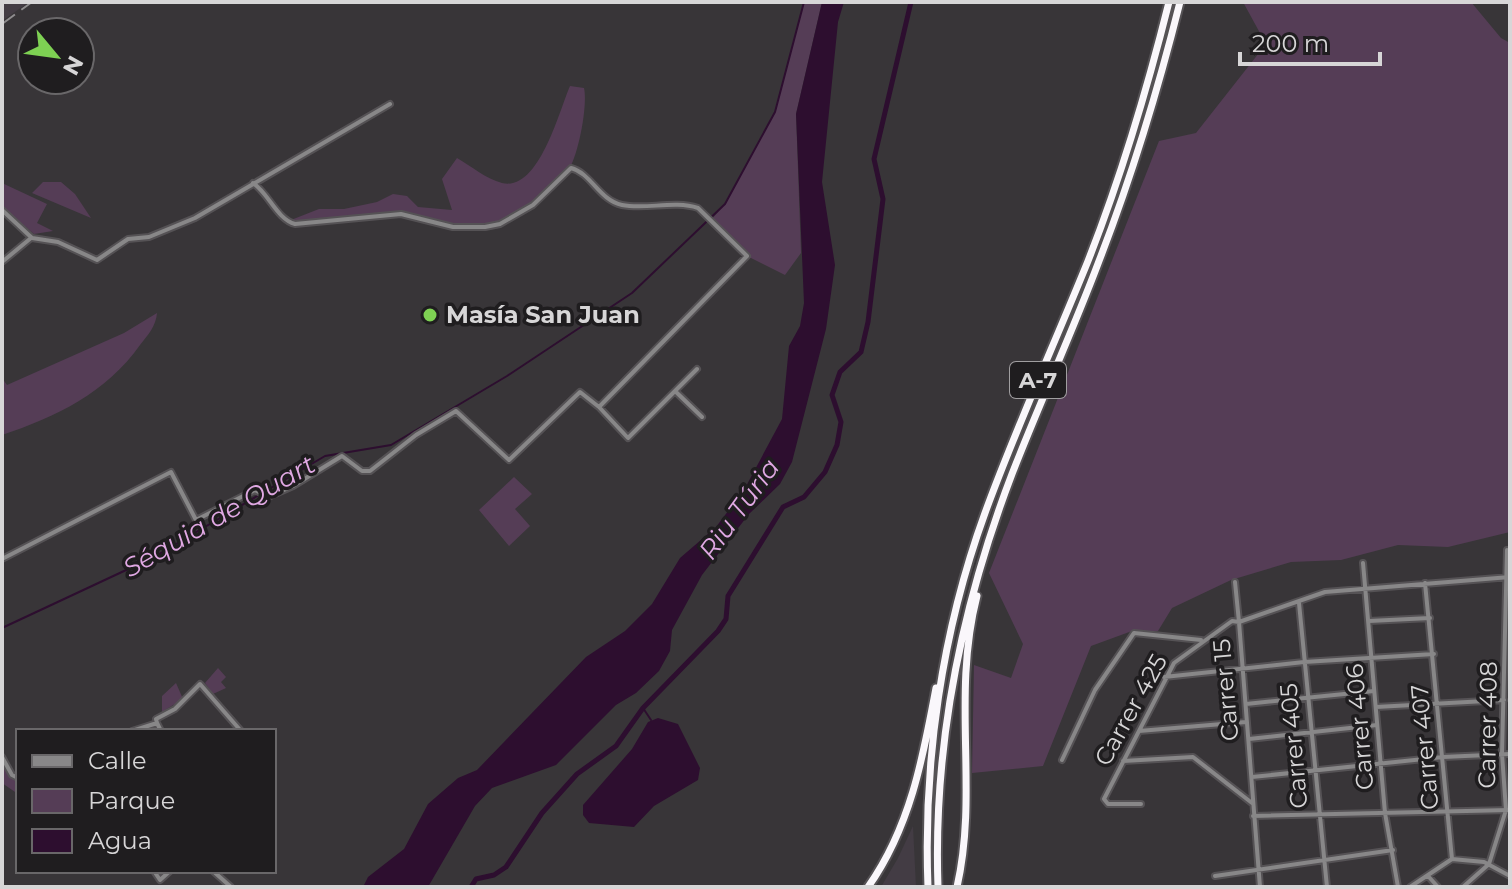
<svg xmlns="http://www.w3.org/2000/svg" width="1512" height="889" font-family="Montserrat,sans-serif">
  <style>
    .built { fill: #433c44 }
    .green { fill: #553d56 }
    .water { fill: #2d0e2f }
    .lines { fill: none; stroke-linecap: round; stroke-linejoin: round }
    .stream { stroke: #2d0e2f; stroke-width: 2 }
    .canal { stroke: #2d0e2f; stroke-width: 5 }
    .street-casing { stroke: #555255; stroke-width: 8 }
    .highway-casing { stroke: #555255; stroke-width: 11 }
    .street { stroke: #888788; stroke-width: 4 }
    .highway { stroke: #faf7fb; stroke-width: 7 }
    .rail { stroke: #8e8c8e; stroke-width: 2; stroke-dasharray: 16 8; stroke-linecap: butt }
    .poi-dot { fill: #7ed153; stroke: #1f1d1f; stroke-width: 3 }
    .labels { text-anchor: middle; stroke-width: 7; stroke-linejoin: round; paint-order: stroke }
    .shield { fill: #1f1d1f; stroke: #a09ea0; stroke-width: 2 }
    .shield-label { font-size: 22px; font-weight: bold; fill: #d7d6d7 }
    .poi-label { font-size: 24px; font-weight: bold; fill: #d7d6d7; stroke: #1f1d1f; text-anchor: start }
    .street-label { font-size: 24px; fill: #d7d6d7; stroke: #1f1d1f }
    .water-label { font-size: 26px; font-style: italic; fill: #e0a8e3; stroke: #1f1d1f }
  </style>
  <rect width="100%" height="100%" fill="#383538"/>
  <!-- built -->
  <path class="built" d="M2 2H29L2 21Z
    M913 826 916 887H881L898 858Z"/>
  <!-- green -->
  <path class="green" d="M804 2H822L796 114 801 253 785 275 747 256 712 219 725 204 775 112Z
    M1243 2H1471L1501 38 1510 43V532L1448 547 1398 545 1341 560 1291 562 1231 580 1172 608 1158 631H1132L1091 646 1043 766 972 773 974 665 1011 678 1023 644 989 573 1159 141 1196 133 1266 44Z
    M570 86 584 88C588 106 578 157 568 171 549 196 514 222 483 228 454 233 427 213 398 214 364 215 329 223 295 224L291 220 319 209H344L377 202 393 194 407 196 418 207 452 210 442 179 457 158C471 166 486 179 502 183 539 192 559 111 570 86Z
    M43 182H61L75 194 91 218 32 193Z
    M2 183 47 204 37 223 53 231 34 234 2 207Z
    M157 313C156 326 148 335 140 345 106 393 56 417 2 435V378L7 385 124 333Z
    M514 477 532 494 515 509 530 526 509 546 479 510Z
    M218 668 226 677 221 682 226 688 213 694 205 683Z
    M176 683 183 699 162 712V696Z
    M2 759 18 783V794L2 783Z"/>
  <!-- water -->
  <path class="water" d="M822 2H844L838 22 822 182 835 265 826 329 792 462 780 484 749 514 702 575 672 630 670 651 659 671 636 693 616 705 556 765 492 788 475 806 428 887H363L368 877 404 849 428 804 458 778 477 770 586 657 625 631 652 604 680 558 716 527 744 490 782 419 789 346 800 326 804 303 796 114Z
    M658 718 678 724 700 768 698 780 654 806 634 827 589 823 583 815V805L632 749 648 722Z"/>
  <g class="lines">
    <!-- stream -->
    <path class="stream" d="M2 628 154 557 325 456 391 445 507 376 632 293 725 204 775 112 804 2
      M643 708 651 720"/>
    <!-- canal -->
    <path class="canal" d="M471 887 476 879 494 875 506 867 542 813 577 774 616 746 643 708 718 631 726 619 728 596 783 507 804 497 825 472 837 445 841 422 832 395 840 372 861 352 868 322 883 199 874 159 911 2"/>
    <!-- street casing -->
    <g class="street-casing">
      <path id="street" d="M2 210 32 238
        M32 238 58 242 97 260 128 239 149 237 195 218 390 104
        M2 262 31 238
        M676 392 702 417
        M599 407 628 438 697 369
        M2 559 171 472 196 520 255 490 268 497 293 486 342 456 362 471H370L416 435 456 411 509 460 580 392 599 407 747 256 698 208C674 200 646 210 622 205 599 200 591 173 571 168L533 205 500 224 485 227H453L401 214 295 224C277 219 269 194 253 183
        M1363 563 1385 813 1398 887
        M1299 603 1327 887
        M1369 621 1430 618
        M1164 677 1304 662 1434 654
        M1246 704 1374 691
        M1376 707 1504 700
        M157 723 156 719 175 709 200 684 241 731
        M132 731 157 723 161 731
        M1139 731 1246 722
        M1249 739 1377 725
        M2 757 12 775 18 778
        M1062 760 1095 690 1134 633 1201 640
        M1123 761 1193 757 1252 803
        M1252 777 1443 757 1510 754
        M1141 804H1108L1104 799 1174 663 1232 621 1239 622 1235 582
        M1253 816 1510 810
        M1452 859 1484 862 1510 876
        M154 871 160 880 170 871
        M213 871 231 887
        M1215 876 1393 850
        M1428 876 1438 887
        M1260 887 1239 622 1325 592 1510 577
        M1410 887 1452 859 1425 583
        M1463 887 1489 864 1506 810 1502 754 1507 550"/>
    </g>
    <!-- highway casing -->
    <g class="highway-casing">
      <path id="highway" d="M868 887C910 828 923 758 936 688
        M928 887C923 761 942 631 985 513 1016 428 1054 345 1088 261 1121 177 1147 90 1169 2
        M938 887C933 746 962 605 1012 474 1040 402 1072 333 1099 261 1132 176 1158 90 1180 2
        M957 887C979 790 951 697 977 596"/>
    </g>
    <!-- street -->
    <use href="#street" class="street"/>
    <!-- highway -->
    <use href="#highway" class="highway"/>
    <!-- rail -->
    <path class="rail" d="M2 24 32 2"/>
  </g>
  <!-- markers -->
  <circle class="poi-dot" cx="430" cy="315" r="8"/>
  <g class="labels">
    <!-- shield labels -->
    <rect class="shield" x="1010" y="362" width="56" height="36" rx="6"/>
    <g class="shield-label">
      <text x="1038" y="388">A-7</text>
    </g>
    <!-- poi labels -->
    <g class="poi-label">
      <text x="446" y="323">Masía San Juan</text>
    </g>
    <!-- street labels -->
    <g class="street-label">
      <text transform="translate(1226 690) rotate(-95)" y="8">Carrer 15</text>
      <text transform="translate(1131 710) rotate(-61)" y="8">Carrer 425</text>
      <text transform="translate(1488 725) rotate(-89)" y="8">Carrer 408</text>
      <text transform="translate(1360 727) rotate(-95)" y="8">Carrer 406</text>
      <text transform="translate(1294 746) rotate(-95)" y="8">Carrer 405</text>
      <text transform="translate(1425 747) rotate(-95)" y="8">Carrer 407</text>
    </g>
    <!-- water labels -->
    <g class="water-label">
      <text transform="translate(739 509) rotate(-54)" y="9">Riu Túria</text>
      <text transform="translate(219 516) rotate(-30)" y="9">Séquia de Quart</text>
    </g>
  </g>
  <!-- border -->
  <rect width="1512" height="889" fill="none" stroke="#d7d6d7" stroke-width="8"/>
  <!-- legend -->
  <rect x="16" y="729" width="260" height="144" fill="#1f1d1f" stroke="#696769" stroke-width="2"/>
  <rect x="32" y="755" width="40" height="12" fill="#888788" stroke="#696769" stroke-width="2"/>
  <text x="88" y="769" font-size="24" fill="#d7d6d7">Calle</text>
  <rect x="32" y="789" width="40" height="24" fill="#553d56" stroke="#696769" stroke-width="2"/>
  <text x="88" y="809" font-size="24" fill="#d7d6d7">Parque</text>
  <rect x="32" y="829" width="40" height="24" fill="#2d0e2f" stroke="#696769" stroke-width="2"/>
  <text x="88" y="849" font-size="24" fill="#d7d6d7">Agua</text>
  <!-- north arrow -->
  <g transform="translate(56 56) rotate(119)"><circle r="38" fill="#1f1d1f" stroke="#696769" stroke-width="2"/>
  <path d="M0-6L14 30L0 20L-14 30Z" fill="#7ed153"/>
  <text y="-12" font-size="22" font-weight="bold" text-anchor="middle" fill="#d7d6d7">N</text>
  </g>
  <!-- scale -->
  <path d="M1240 52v12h140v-12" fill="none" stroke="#d7d6d7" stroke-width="4"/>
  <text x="1252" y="52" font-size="24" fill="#d7d6d7" stroke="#1f1d1f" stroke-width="6" paint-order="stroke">200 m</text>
</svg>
